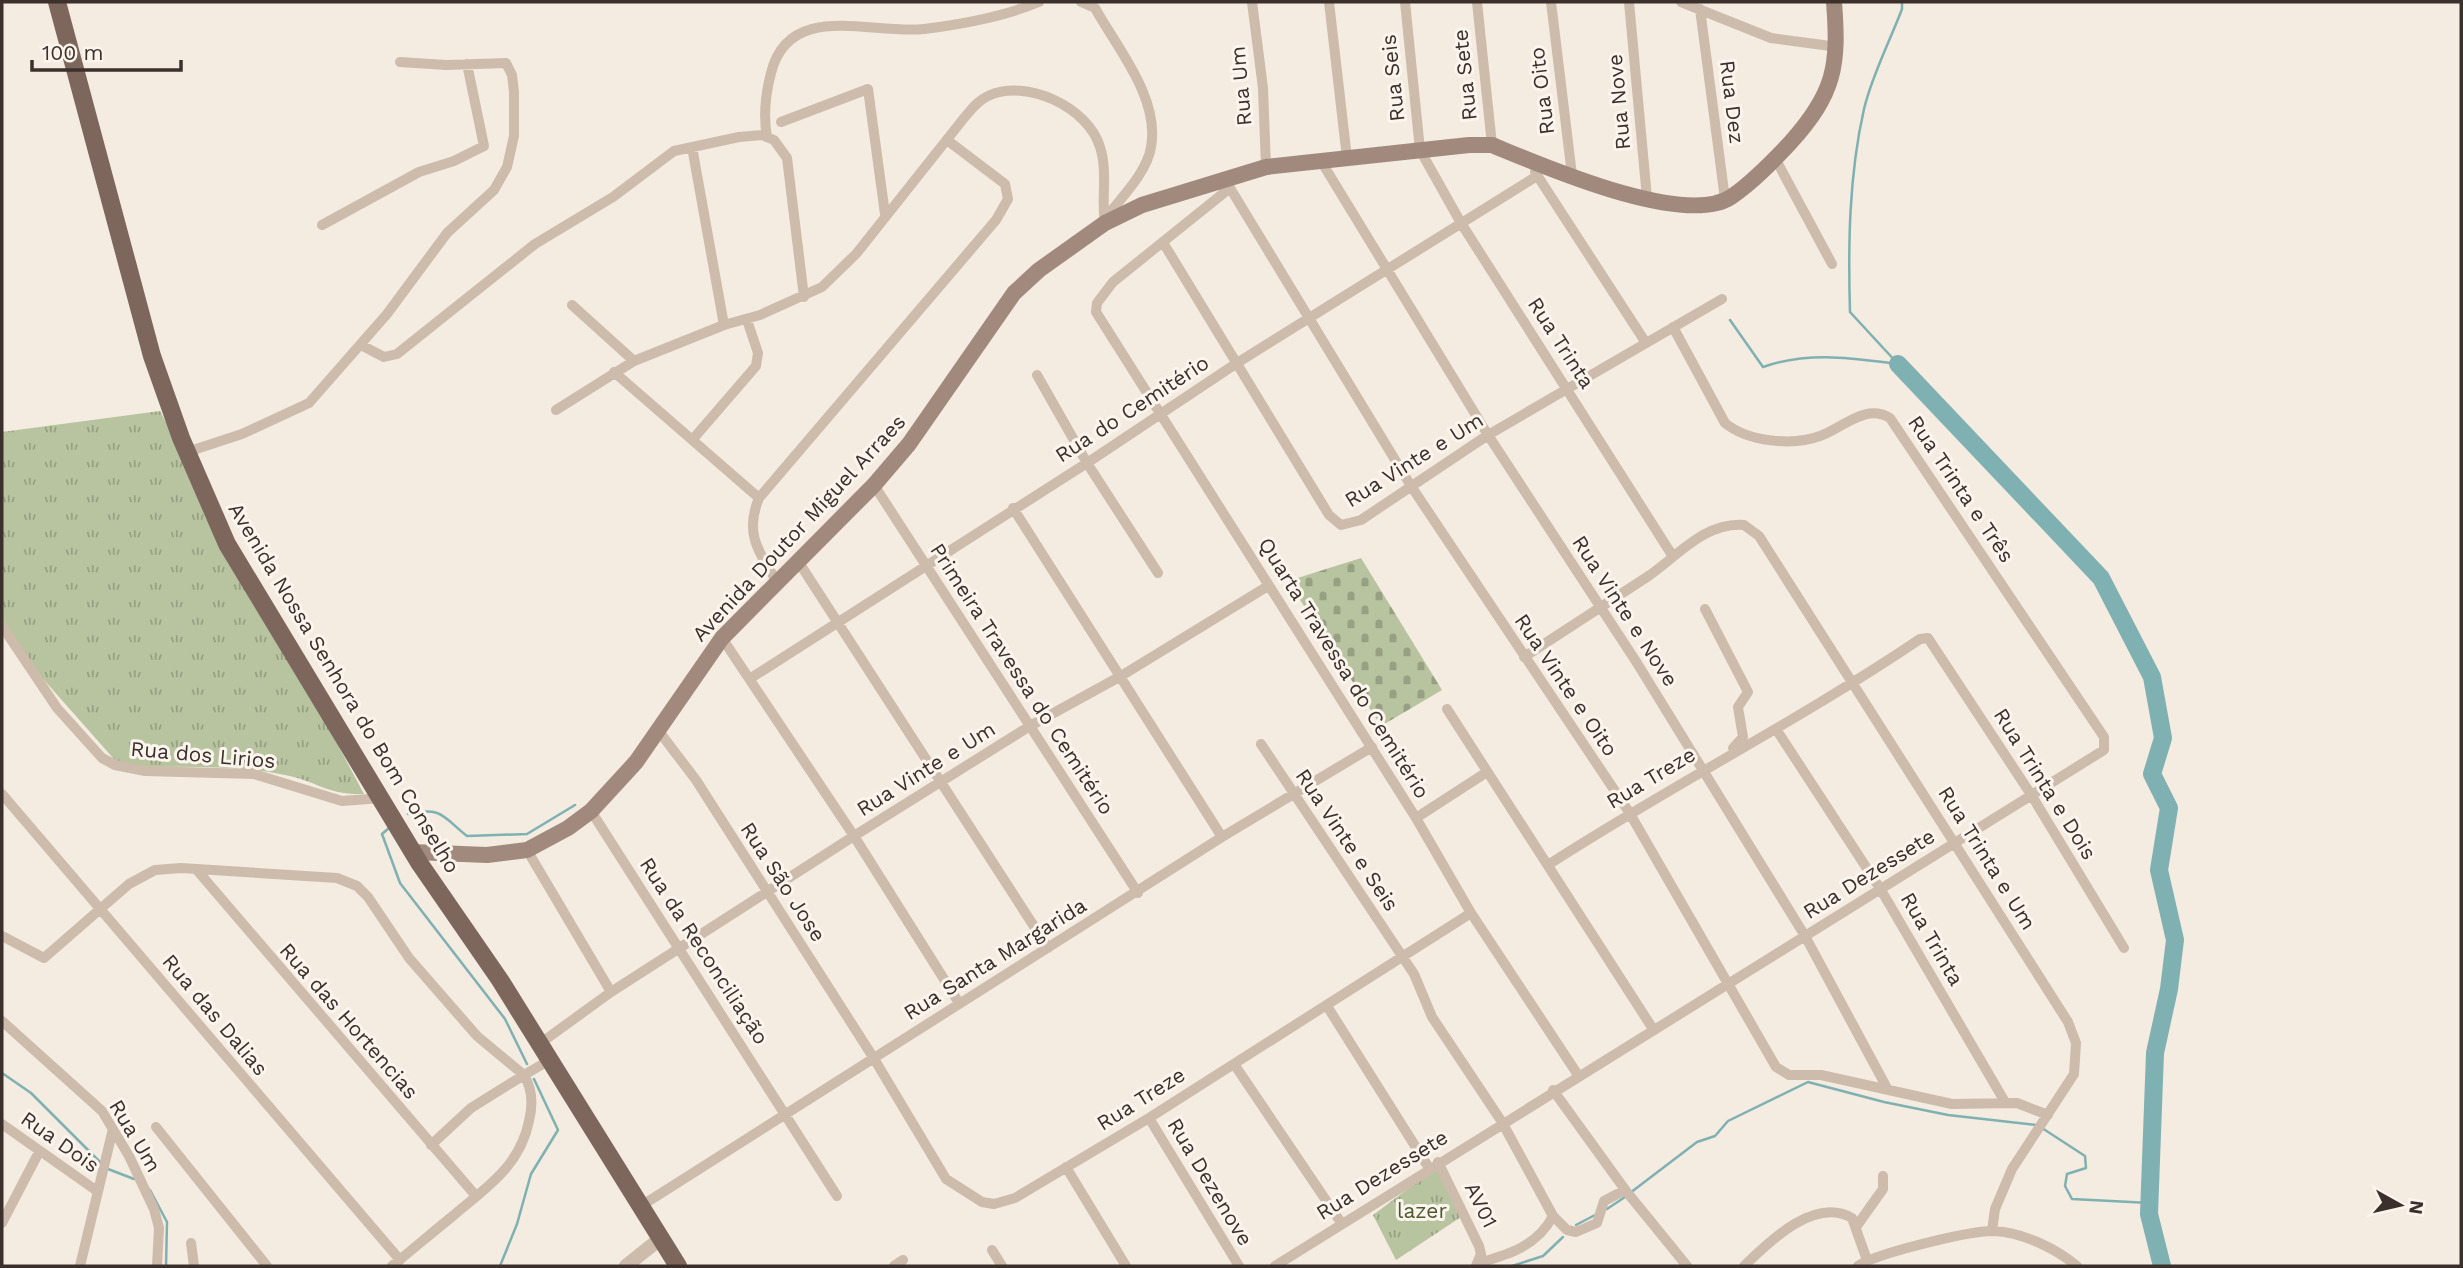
<svg xmlns="http://www.w3.org/2000/svg" width="2463" height="1268" font-family="'Work Sans',sans-serif">
  <style>
    .grass { fill: url(#grass-tufts) }
    .cemetery { fill: url(#cemetery-stones) }
    .lines { fill: none; stroke-linecap: round; stroke-linejoin: round }
    .stream { stroke: #7fb0b2; stroke-width: 2.5 }
    .river { stroke: #7fb0b2; stroke-width: 18 }
    .minor { stroke: #cdbbac; stroke-width: 10 }
    .tertiary { stroke: #cdbbac; stroke-width: 14 }
    .secondary { stroke: #a18a7d; stroke-width: 16 }
    .primary { stroke: #7d675c; stroke-width: 18 }
    .labels { text-anchor: middle; stroke-width: 6; stroke-linejoin: round; paint-order: stroke }
    .street-label { font-size: 21px; fill: #3b302b; stroke: #fbf5ee }
    .park-label { font-size: 21px; fill: #4a5a2e; stroke: #fbf5ee }
  </style>
  <defs>
    <pattern id="grass-tufts" width="24" height="20" patternUnits="userSpaceOnUse" patternTransform="scale(1.75)"><rect width="24" height="20" fill="#b8c4a0"/><path d="M3 7l-1-3M5 7V3M7 7l1-3M15 17l-1-3M17 17v-4M19 17l1-3" fill="none" stroke="#97a083"/></pattern>
    <pattern id="cemetery-stones" width="16" height="16" patternUnits="userSpaceOnUse" patternTransform="scale(1.75)"><rect width="16" height="16" fill="#b8c4a0"/><path d="M2 7V4a2 2 0 0 1 4 0v3zM10 15v-3a2 2 0 0 1 4 0v3z" fill="#97a083"/></pattern>
  </defs>
  <rect width="100%" height="100%" fill="#f4ebe1"/>
  <!-- grass -->
  <path class="grass" d="M160 411 364 794C325 795 318 781 285 775 232 764 175 767 121 767L37 672 2 619V432Z
    M1437 1167 1461 1217 1396 1260 1373 1215Z"/>
  <!-- cemetery -->
  <path class="cemetery" d="M1361 558 1442 690 1381 726 1288 581Z"/>
  <g class="lines">
    <!-- stream -->
    <path class="stream" d="M1730 320 1763 367C1809 351 1851 358 1898 364
      M1898 364 1850 312C1848 245 1849 175 1864 109 1872 75 1890 41 1902 9V2
      M408 814C442 806 443 817 467 836L527 834 575 805
      M389 828 382 834 400 883 505 1019 527 1064
      M2 1073 31 1093 100 1162
      M2042 1128 2085 1156 2086 1168 2067 1174 2065 1186 2072 1199 2150 1203
      M108 1169 134 1179
      M150 1190 167 1222 166 1266
      M1630 1193 1697 1142 1715 1136 1728 1121 1808 1082 1884 1102 1948 1115 2036 1125
      M1607 1209 1625 1197
      M1576 1225 1595 1215
      M500 1266 517 1224 531 1174 558 1130 534 1079
      M1512 1266 1543 1256 1563 1237"/>
    <!-- river -->
    <path class="river" d="M1898 364 2101 578 2152 677 2163 738 2152 774 2169 808 2159 870 2175 940 2169 989 2155 1053 2149 1214 2162 1266"/>
    <!-- minor -->
    <path class="minor" d="M1081 2 1095 8C1117 48 1160 98 1151 147 1147 173 1120 199 1104 220
      M1252 2 1263 88 1266 167
      M1329 2 1347 158
      M1405 2 1420 150 1461 223 1672 555
      M1477 2 1492 145
      M1551 2 1572 175
      M1629 2 1647 198
      M1681 2 1771 38 1838 47
      M1700 9 1725 199
      M781 122 868 89 885 214
      M767 137C763 115 765 96 771 73 789 0 871 35 924 29 964 24 1003 17 1039 2
      M692 147 724 325
      M1775 158 1832 264
      M1321 161 1488 435 1637 663 1805 936 1887 1088
      M1535 172 1646 343
      M1216 184 1230 188 1411 486 1629 812 1776 1067 1789 1075H1821L1952 1104 2017 1103 2048 1115
      M1230 188 1113 282 1097 303 1096 312 1416 818 1471 913 1578 1075
      M322 225 419 172 454 161 484 146 467 64
      M1164 244 1329 515 1341 525 1361 520 1488 435 1722 299
      M572 305 634 361
      M361 345 384 357 397 354 535 244 613 197 674 151 739 137 762 135 774 140 787 158 804 297
      M614 372 759 498
      M1037 375 1087 463 1158 573
      M556 410 634 361 724 325 760 315 822 287 856 254 964 118C971 110 977 101 988 96 1026 78 1088 107 1100 147 1108 171 1101 199 1105 223
      M693 439 756 366 758 353 747 320
      M187 452 242 434 309 403 387 314 447 233 494 190 507 167 514 136V92L512 75 506 63 446 65 400 62
      M874 485 1138 893
      M1013 508 1222 837
      M798 561 1048 948
      M777 582C759 552 744 534 759 498L996 220 1008 199 1005 184 947 140
      M1705 609 1748 692 1738 707 1743 737 1733 748
      M2 626 57 708 102 758 115 765 145 771 254 774 342 801 382 798
      M722 638 854 836 959 1003
      M1524 657C1565 630 1606 604 1647 577 1677 557 1704 522 1744 525L1759 536 2068 1022 2076 1043 2074 1074 2012 1169 1995 1209 1992 1231
      M751 678 1087 463 1237 363 1537 176
      M1447 709 1653 1029
      M1776 729 1881 890 2005 1102
      M658 730 696 780 873 1057 946 1179 982 1202 994 1204 1015 1198 1149 1118 1471 913
      M1261 744 1414 974 1432 1017 1502 1122 1553 1216C1537 1246 1510 1254 1479 1263
      M2 794 400 1260
      M591 811 837 1196
      M1416 818 1487 772
      M527 850 611 992
      M1548 865C1670 786 1800 720 1920 639L1928 638 2032 796 2124 948
      M196 869 476 1196
      M2 936 44 958 129 884 155 870 181 868 337 878 357 886 368 897 409 958 477 1036 524 1075 548 1061
      M1327 1006 1429 1168
      M2 1021 102 1111 129 1156 154 1209 159 1228 157 1266
      M538 1045 611 992 854 836 1030 726 1121 676 1268 586
      M1234 1064 1342 1224
      M1553 1090 1626 1191 1687 1266
      M1149 1118 1239 1266
      M2 1124 97 1191
      M156 1127 267 1266
      M1438 1162 1479 1246 1481 1254 1476 1266
      M1066 1167 1126 1266
      M641 1206 1222 837 1372 747
      M1553 1216 1567 1230 1576 1232 1597 1223 1604 1201 1625 1190
      M2 1223 39 1152
      M1856 1227 1883 1189V1176
      M191 1243 194 1266
      M992 1250 1002 1266
      M80 1266 113 1129
      M392 1266C413 1249 433 1232 454 1215 487 1187 520 1166 529 1121 533 1105 533 1090 524 1075L471 1108 431 1145
      M894 1266 903 1260
      M1275 1266 2104 750V737L1890 418C1865 403 1843 428 1820 436 1793 446 1748 442 1725 423L1673 327
      M1744 1266C1768 1243 1814 1196 1852 1218L1867 1260
      M1858 1266C1877 1253 1969 1231 1993 1231 2022 1232 2055 1248 2077 1266"/>
    <!-- tertiary -->
    <path class="tertiary" d="M626 1266 661 1238"/>
    <!-- secondary -->
    <path class="secondary" d="M413 852 487 855 527 850 568 828 591 811 636 762 722 638 874 485 909 444 1014 293 1039 270 1105 223 1142 205 1266 167 1469 145H1492C1541 165 1684 228 1731 197 1752 183 1773 161 1790 143 1835 93 1839 66 1834 2"/>
    <!-- primary -->
    <path class="primary" d="M57 2 152 356 181 438 227 544 420 864 500 980 678 1266"/>
  </g>
  <g class="labels">
    <!-- street labels -->
    <g class="street-label">
      <text transform="translate(1465 75) rotate(-96)" y="7">Rua Sete</text>
      <text transform="translate(1393 78) rotate(-96)" y="7">Rua Seis</text>
      <text transform="translate(1241 86) rotate(-95)" y="7">Rua Um</text>
      <text transform="translate(1542 91) rotate(-97)" y="7">Rua Oito</text>
      <text transform="translate(1619 102) rotate(-95)" y="7">Rua Nove</text>
      <text transform="translate(1732 102) rotate(83)" y="7">Rua Dez</text>
      <text transform="translate(1561 343) rotate(57)" y="7">Rua Trinta</text>
      <text transform="translate(1132 409) rotate(-33)" y="7">Rua do Cemitério</text>
      <text transform="translate(1414 460) rotate(-32)" y="7">Rua Vinte e Um</text>
      <text transform="translate(1961 489) rotate(56)" y="7">Rua Trinta e Três</text>
      <text transform="translate(799 528) rotate(-47)" y="7">Avenida Doutor Miguel Arraes</text>
      <text transform="translate(1625 611) rotate(57)" y="7">Rua Vinte e Nove</text>
      <text transform="translate(1344 668) rotate(58)" y="7">Quarta Travessa do Cemitério</text>
      <text transform="translate(1022 679) rotate(57)" y="7">Primeira Travessa do Cemitério</text>
      <text transform="translate(1566 685) rotate(56)" y="7">Rua Vinte e Oito</text>
      <text transform="translate(344 688) rotate(59)" y="7">Avenida Nossa Senhora do Bom Conselho</text>
      <text transform="translate(203 755) rotate(5)" y="7">Rua dos Lirios</text>
      <text transform="translate(926 769) rotate(-32)" y="7">Rua Vinte e Um</text>
      <text transform="translate(1651 778) rotate(-31)" y="7">Rua Treze</text>
      <text transform="translate(2045 784) rotate(58)" y="7">Rua Trinta e Dois</text>
      <text transform="translate(1347 840) rotate(56)" y="7">Rua Vinte e Seis</text>
      <text transform="translate(1987 858) rotate(58)" y="7">Rua Trinta e Um</text>
      <text transform="translate(1869 874) rotate(-32)" y="7">Rua Dezessete</text>
      <text transform="translate(783 882) rotate(57)" y="7">Rua São Jose</text>
      <text transform="translate(1932 939) rotate(60)" y="7">Rua Trinta</text>
      <text transform="translate(704 951) rotate(57)" y="7">Rua da Reconciliação</text>
      <text transform="translate(995 959) rotate(-32)" y="7">Rua Santa Margarida</text>
      <text transform="translate(215 1015) rotate(50)" y="7">Rua das Dalias</text>
      <text transform="translate(349 1021) rotate(49)" y="7">Rua das Hortencias</text>
      <text transform="translate(1141 1099) rotate(-32)" y="7">Rua Treze</text>
      <text transform="translate(135 1136) rotate(59)" y="7">Rua Um</text>
      <text transform="translate(60 1142) rotate(35)" y="7">Rua Dois</text>
      <text transform="translate(1382 1175) rotate(-32)" y="7">Rua Dezessete</text>
      <text transform="translate(1210 1182) rotate(59)" y="7">Rua Dezenove</text>
      <text transform="translate(1481 1205) rotate(64)" y="7">AV01</text>
    </g>
    <!-- park labels -->
    <g class="park-label">
      <text x="1422" y="1218">lazer</text>
    </g>
  </g>
  <!-- border -->
  <rect width="2463" height="1268" fill="none" stroke="#3b302b" stroke-width="7"/>
  <!-- north arrow -->
  <g transform="translate(2400 1205) rotate(98)" stroke="#fbf5ee" stroke-width="5" paint-order="stroke">
  <path d="M0-5L12 26L0 18L-12 26Z" fill="#3b302b"/>
  <text y="-10" font-size="19" font-weight="bold" text-anchor="middle" fill="#3b302b">N</text>
  </g>
  <!-- scale -->
  <path d="M32 60v10h149v-10" fill="none" stroke="#3b302b" stroke-width="3.5"/>
  <text x="42" y="60" font-size="21" fill="#3b302b" stroke="#fbf5ee" stroke-width="5" paint-order="stroke">100 m</text>
</svg>
